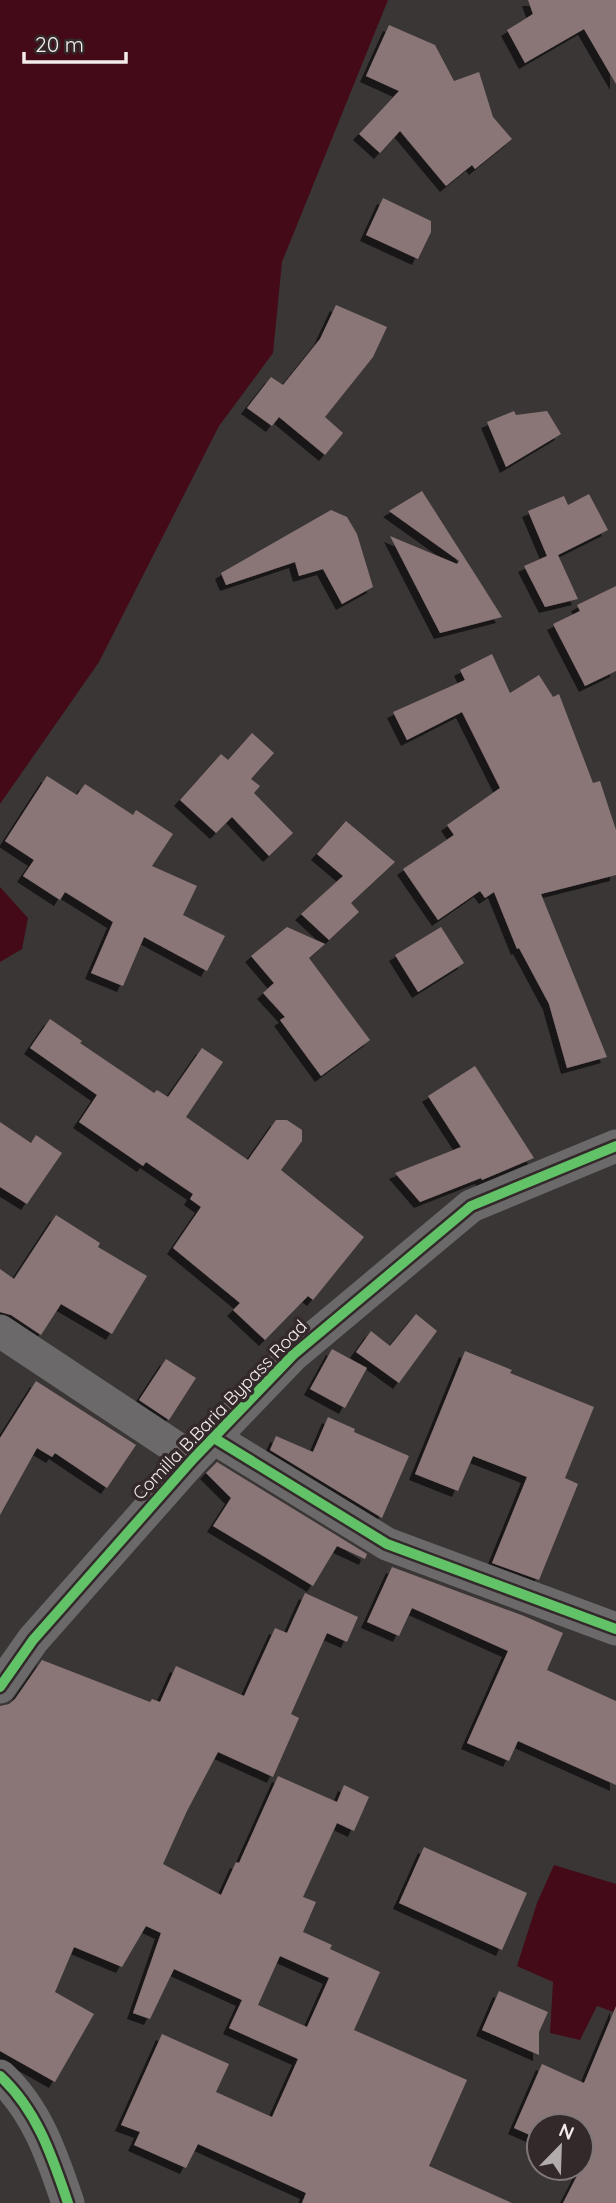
<svg xmlns="http://www.w3.org/2000/svg" width="616" height="2203" font-family="Quicksand,sans-serif">
  <style>
    .water { fill: #440a17 }
    .building { fill: #8a7677; fill-rule: evenodd; filter: url(#shadow) }
    .lines { fill: none; stroke-linecap: round; stroke-linejoin: round }
    .minor { stroke: #6b6969; stroke-width: 33 }
    .cycleway-casing { stroke: #33292a; stroke-width: 15 }
    .cycleway { stroke: #61c268; stroke-width: 10 }
    .labels { text-anchor: middle; stroke-width: 7; stroke-linejoin: round; paint-order: stroke }
    .street-label { font-size: 18px; fill: #f3eced; stroke: #33292a }
  </style>
  <defs>
    <filter id="shadow"><feDropShadow dx="-6" dy="6" stdDeviation="0" flood-color="#0009"/></filter>
  </defs>
  <rect width="100%" height="100%" fill="#3b3636"/>
  <!-- water -->
  <path class="water" d="M0 0H388L282 262 273 353 219 426 99 662 0 804Z
    M0 887 28 918 22 949 0 962Z
    M554 1865 616 1884V2013L597 2006 580 2040 550 2033 553 1982 517 1966 537 1903Z"/>
  <!-- building -->
  <path class="building" d="M528 0H616V84L584 29 525 63 507 30 533 14Z
    M389 25 435 45 454 81 479 72 493 117 512 139 475 169 472 165 446 186 400 131 380 153 359 134 399 91 366 76Z
    M383 198 431 221V232L418 259 366 235Z
    M336 305 387 327 373 357 325 417 343 433 325 455 279 417 272 426 247 408 271 377 283 385 320 339Z
    M514 411 516 415 547 411 561 434 506 467 487 422Z
    M422 491 480 582 502 617 440 633 390 536 457 564 459 561 389 511Z
    M589 494 608 530 558 555 578 599 545 607 524 566 547 556 528 511 564 496 568 505Z
    M331 510 347 517 357 534 373 587 342 604 323 569 299 576 295 562 226 585 221 573Z
    M616 586V671L585 686 553 624 580 611 577 605Z
    M492 654 510 693 539 675 553 697 559 694 593 783 600 781 616 830V875L541 894 607 1057 567 1068 549 1004 519 948 517 949 494 892 485 898 480 891 438 920 403 869 454 835 447 825 500 788 462 712 407 740 393 712 465 680 460 670Z
    M252 733 274 753 251 779 260 786 254 793 293 833 269 856 232 817 216 833 180 800 221 754 228 760Z
    M47 776 77 795 85 784 133 815 136 810 173 834 152 866 197 886 183 915 225 936 207 971 144 937 123 986 91 973 113 922 65 892 60 900 23 876 34 860 5 841Z
    M346 821 395 862 351 903 359 912 329 940 301 914 343 876 317 854Z
    M287 927 325 944 309 958 370 1040 321 1076 280 1020 285 1017 263 993 274 983 251 956Z
    M441 927 464 963 418 992 395 955Z
    M50 1019 82 1041 80 1043 154 1093 157 1090 168 1097 202 1048 223 1062 186 1117 248 1160 276 1120H287L302 1130V1141L281 1170 364 1237 313 1300 308 1296 265 1340 233 1310 240 1303 173 1248 201 1207 190 1199 193 1194 146 1162 143 1166 79 1122 97 1095 30 1048Z
    M475 1066 534 1158 482 1180 481 1178 420 1202 395 1173 461 1147 428 1096Z
    M0 1122 31 1143 36 1135 62 1153 27 1204 0 1187Z
    M56 1215 100 1243 98 1247 147 1276 112 1334 61 1304 41 1335 11 1315 0 1312V1269L14 1279Z
    M416 1314 437 1331 399 1383 356 1352 371 1331 390 1346Z
    M332 1349 367 1368 345 1408 310 1389Z
    M465 1351 512 1370 510 1373 594 1407 565 1478 578 1484 539 1580 492 1563 527 1477 473 1456 458 1491 415 1474Z
    M166 1359 196 1378 169 1420 139 1400Z
    M36 1381 136 1445 107 1488 55 1453 52 1457 37 1448 0 1515V1438Z
    M328 1417 355 1429 354 1432 409 1456 382 1518 270 1450 276 1436 313 1452Z
    M217 1462 367 1554 365 1559 337 1546 313 1586 213 1526 231 1498 206 1473Z
    M392 1567 524 1616 563 1633 547 1670 616 1701V1785L518 1741 509 1761 467 1743 508 1651 412 1608 399 1636 367 1622Z
    M305 1593 358 1617 347 1642 327 1633 291 1714 299 1718 273 1777 218 1752 187 1811 163 1864 221 1895 236 1862 239 1863 278 1776 337 1802 344 1785 369 1797 354 1831 337 1823 303 1897 316 1902 303 1932 332 1945 330 1949 380 1972 354 2030 467 2080 429 2166 512 2203H302L306 2193 198 2144 186 2168 134 2145 140 2132 121 2125 162 2034 229 2064 216 2092 272 2117 298 2059 229 2028 242 2000 174 1969 150 2019 133 2013 161 1933 146 1926 122 1967 74 1947 55 1992 94 2014 55 2082 0 2051V1706L9 1704 15 1699 42 1660 150 1702 152 1699 160 1702 176 1666 244 1696 275 1628 287 1633ZM280 1956 329 1978 307 2027 258 2005Z
    M424 1847 527 1893 502 1950 399 1903Z
    M499 1991 548 2012 539 2032V2055L482 2030Z
    M616 2006V2203H563L581 2168 583 2159 581 2158V2126H539V2139L514 2128 542 2064 584 2083Z"/>
  <g class="lines">
    <!-- minor -->
    <path class="minor" d="M0 1331 193 1459
      M214 1438 387 1544 616 1629
      M0 1687 33 1640 193 1459 293 1355 471 1206 616 1146
      M0 2076C37 2110 52 2156 68 2203"/>
    <!-- cycleway casing -->
    <g class="cycleway-casing">
      <path id="cycleway" d="M214 1438 387 1544 616 1629
        M0 1687 33 1640 193 1459 293 1355 471 1206 616 1146
        M0 2076C37 2110 52 2156 68 2203"/>
    </g>
    <!-- cycleway -->
    <use href="#cycleway" class="cycleway"/>
  </g>
  <g class="labels">
    <!-- street labels -->
    <g class="street-label">
      <text transform="translate(220 1410) rotate(-46)" y="6">Comilla B.Baria Bypass Road</text>
    </g>
  </g>
  <!-- north arrow -->
  <g transform="translate(560 2147) rotate(23)"><circle r="33" fill="#33292a" stroke="#807778" stroke-width="2"/>
  <path d="M0-5L12 26L0 18L-12 26Z" fill="#b3acad"/>
  <text y="-10" font-size="19" font-weight="bold" text-anchor="middle" fill="#f3eced">N</text>
  </g>
  <!-- scale -->
  <path d="M24 52v10h102v-10" fill="none" stroke="#f3eced" stroke-width="3.5"/>
  <text x="35" y="52" font-size="21" fill="#f3eced" stroke="#33292a" stroke-width="5" paint-order="stroke">20 m</text>
</svg>
